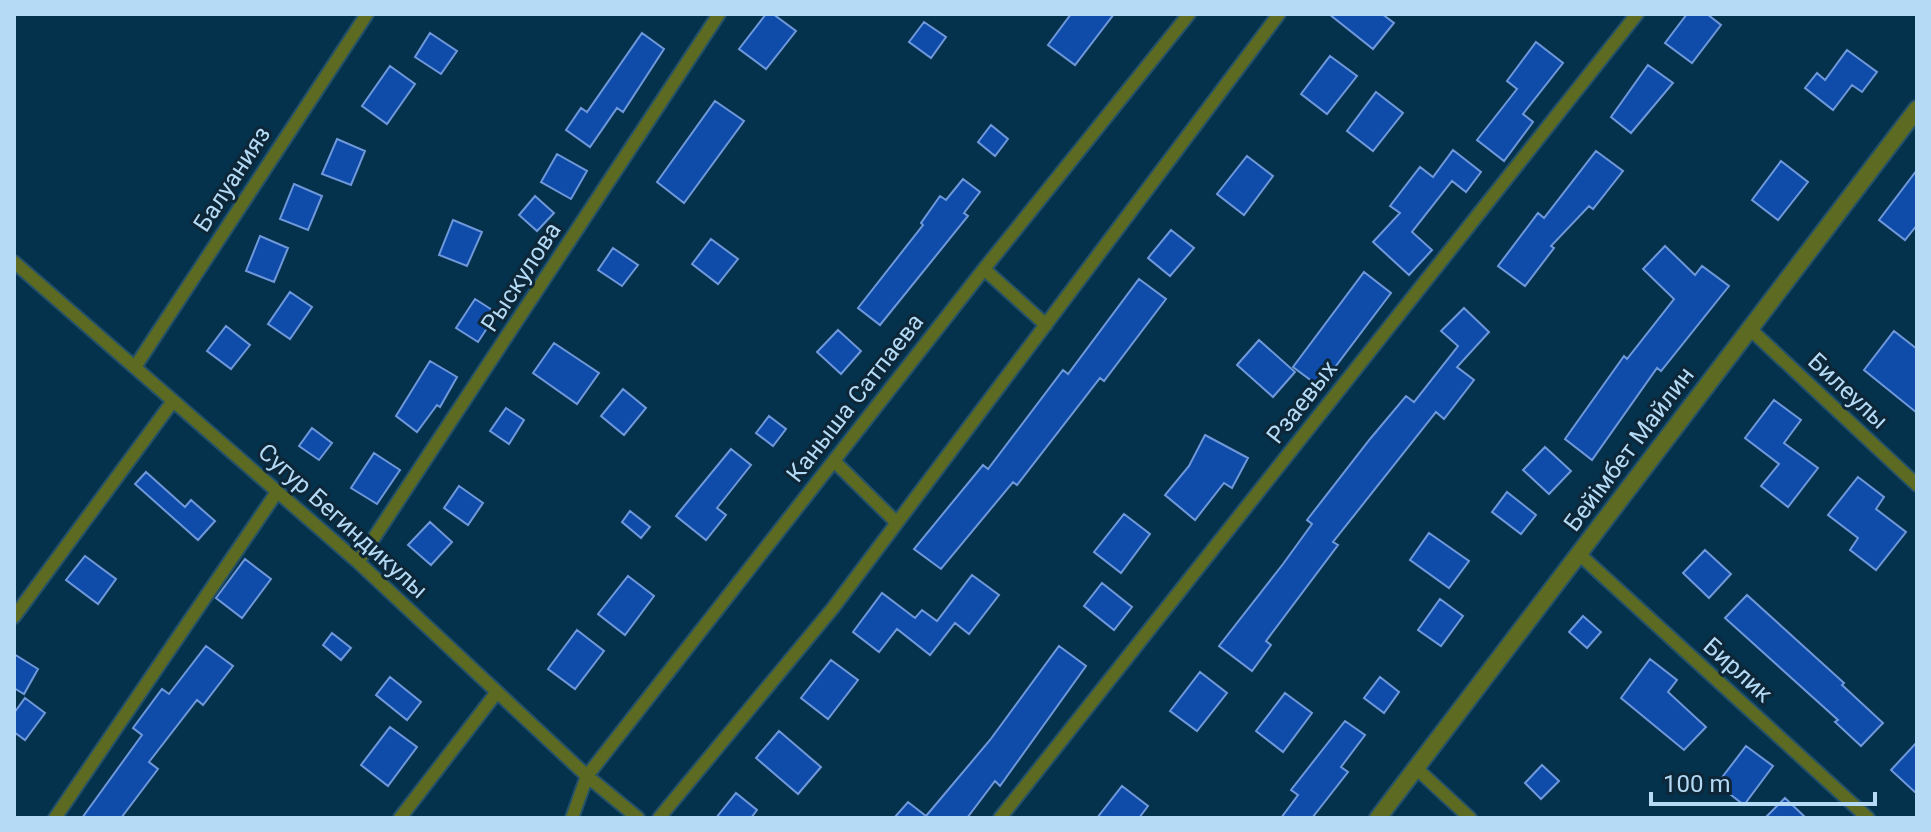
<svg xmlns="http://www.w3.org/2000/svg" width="1931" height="832" font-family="Roboto,sans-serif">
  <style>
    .building { fill: #0f4caa; stroke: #6f98da; stroke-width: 2 }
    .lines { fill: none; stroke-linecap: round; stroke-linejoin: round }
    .minor-casing { stroke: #24506a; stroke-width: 16 }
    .tertiary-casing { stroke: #24506a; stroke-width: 20 }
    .minor { stroke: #5c6b21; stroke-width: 12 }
    .tertiary { stroke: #5c6b21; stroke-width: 16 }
    .labels { text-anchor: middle; stroke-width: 6; stroke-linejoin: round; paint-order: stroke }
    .street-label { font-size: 24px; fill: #b4daf5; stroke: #0e2738 }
  </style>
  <rect width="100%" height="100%" fill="#04324c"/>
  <!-- building -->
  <path class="building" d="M766 14H773L796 31 766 69 739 49Z
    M1071 14H1114L1075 65 1048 45Z
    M1329 14H1382L1394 23 1373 49Z
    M1687 14H1707L1721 25 1692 63 1665 43Z
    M924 22 946 37 931 58 909 42Z
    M430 33 457 51 441 74 415 57Z
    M642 33 664 49 623 112 617 108 590 147 566 130 581 108 587 112Z
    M1536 42 1563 63 1523 114 1533 122 1504 161 1477 140 1517 89 1507 81Z
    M1847 50 1877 72 1862 92 1852 85 1833 110 1805 88 1817 73 1825 80Z
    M1330 56 1357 76 1327 114 1301 94Z
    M1648 65 1673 83 1631 133 1611 117Z
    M390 66 415 84 387 124 362 106Z
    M1376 92 1403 113 1373 151 1347 131Z
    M715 101 744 121 684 203 657 182Z
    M991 125 1008 139 995 156 978 142Z
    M337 139 365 151 351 185 322 174Z
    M1453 150 1481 172 1466 192 1452 181 1412 232 1432 250 1409 275 1373 242 1400 213 1390 206 1420 167 1433 177Z
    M1596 151 1623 171 1593 209 1589 206 1551 246 1554 248 1525 286 1498 266 1538 213 1544 218Z
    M557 154 587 171 571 199 541 182Z
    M1247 156 1273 176 1244 215 1217 194Z
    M1781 161 1808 182 1778 220 1752 200Z
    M1917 170V225L1905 240 1879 220Z
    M963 179 980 192 964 213 968 216 880 325 858 308 923 225 921 223 940 196 946 200Z
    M294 184 322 196 308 230 280 219Z
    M535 196 554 213 537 231 519 215Z
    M453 220 482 232 467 266 439 255Z
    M1171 230 1194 248 1170 276 1148 258Z
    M260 236 288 248 274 282 246 271Z
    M711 239 738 259 718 284 692 264Z
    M1665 246 1695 275 1702 266 1729 286 1661 371 1657 368 1592 460 1565 439 1624 356 1627 359 1674 299 1643 269Z
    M613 248 638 265 622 286 598 270Z
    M1364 272 1391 293 1320 387 1293 367Z
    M1139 279 1166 299 1104 381 1100 378 1017 485 1013 482 941 569 914 549 983 465 988 469 1063 370 1068 374Z
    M290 292 312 307 290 339 268 324Z
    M475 299 497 313 478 342 456 328Z
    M1464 308 1489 332 1457 367 1474 380 1444 419 1436 412 1333 542 1338 545 1266 641 1271 645 1252 671 1219 646 1283 564 1312 524 1307 520 1370 439 1406 396 1414 402 1458 346 1441 331Z
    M226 326 250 345 231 369 207 351Z
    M838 330 861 351 841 374 817 352Z
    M1894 331 1917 349V413L1864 370Z
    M1259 340 1295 372 1273 397 1237 365Z
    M554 343 599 373 577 404 533 373Z
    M430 361 457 377 440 407 437 405 417 432 396 416Z
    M623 389 646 408 624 435 601 416Z
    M1774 400 1801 420 1784 443 1818 468 1788 507 1761 486 1779 464 1745 438Z
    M506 408 524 420 509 444 490 431Z
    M769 416 786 429 773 446 756 433Z
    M312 428 332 443 319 460 299 446Z
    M1205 435 1248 458 1232 488 1224 483 1195 520 1165 495 1189 466Z
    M1545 447 1571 471 1549 494 1523 470Z
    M731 449 751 465 717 508 726 515 706 540 676 516Z
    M374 453 400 470 377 504 351 488Z
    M146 472 185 507 191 500 215 521 198 540 135 484Z
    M1858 477 1884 497 1876 509 1906 532 1876 570 1850 550 1858 538 1828 515Z
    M459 486 483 503 468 525 444 508Z
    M1507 492 1536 515 1521 534 1492 512Z
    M630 511 650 527 641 538 622 522Z
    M1124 514 1150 534 1121 573 1094 552Z
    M430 522 452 542 431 565 408 545Z
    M1429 533 1469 561 1449 588 1410 560Z
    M1705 550 1731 574 1709 598 1683 573Z
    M85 556 116 579 98 604 66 580Z
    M245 559 271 579 242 618 216 598Z
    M972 575 999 595 969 634 955 623 930 655 897 629 879 652 853 632 882 593 915 618 922 610 937 621Z
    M628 576 654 596 625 635 598 614Z
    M1102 583 1132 607 1114 630 1084 606Z
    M1747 595 1844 683 1842 685 1883 723 1861 746 1835 722 1838 720 1725 618Z
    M1440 599 1463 616 1441 646 1418 630Z
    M1583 616 1601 632 1587 648 1569 632Z
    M577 630 604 651 575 689 548 669Z
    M332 633 351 648 341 660 323 645Z
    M206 646 233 666 203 705 197 700 149 762 158 769 121 818H82L142 735 133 728 162 689 169 694Z
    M1059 646 1086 666 1000 786 995 781 967 818H894L908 802 926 816 990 740Z
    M14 654 38 669 24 694 14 688Z
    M1650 659 1677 680 1668 692 1706 727 1684 750 1621 698Z
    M831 660 858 680 828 719 801 698Z
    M1200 672 1227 693 1197 731 1170 711Z
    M390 677 421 702 407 720 376 695Z
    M1380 677 1399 692 1384 713 1364 698Z
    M1285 693 1312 713 1283 752 1256 731Z
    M25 698 45 713 25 740 14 732V713Z
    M1345 721 1365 735 1341 767 1348 772 1312 818H1281L1298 795 1291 790Z
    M390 727 417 747 388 786 361 765Z
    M779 731 821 767 798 794 756 758Z
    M1917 742V794L1891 770Z
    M1746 746 1773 766 1744 805 1717 784Z
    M1542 765 1559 781 1541 799 1525 783Z
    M1122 786 1148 806 1139 818H1097Z
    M736 793 757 810 751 818H716Z
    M1785 798 1806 818H1765Z"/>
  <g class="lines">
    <!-- minor casing -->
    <g class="minor-casing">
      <path id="minor" d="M14 262 358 562 587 776 638 818
        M984 269 1046 325
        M1750 329 1917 485
        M135 367 367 14
        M834 461 897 523
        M1579 554 1868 818
        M358 562 719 14
        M14 617 173 401
        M1416 768 1470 818
        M55 818 277 492
        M400 818 497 692
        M572 818 587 776 984 269 1189 14
        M659 818 833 608 1279 14
        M1000 818 1637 14"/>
    </g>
    <!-- tertiary casing -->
    <g class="tertiary-casing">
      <path id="tertiary" d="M1378 818 1917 109"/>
    </g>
    <!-- minor -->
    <use href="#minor" class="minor"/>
    <!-- tertiary -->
    <use href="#tertiary" class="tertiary"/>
  </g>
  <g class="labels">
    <!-- street labels -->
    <g class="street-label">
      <text transform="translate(232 179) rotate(-57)" y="8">Балуанияз</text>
      <text transform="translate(521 277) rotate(-57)" y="8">Рыскулова</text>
      <text transform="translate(1848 391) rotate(43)" y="8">Билеулы</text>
      <text transform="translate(855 398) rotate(-52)" y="8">Каныша Сатпаева</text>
      <text transform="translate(1302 402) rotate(-52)" y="8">Рзаевых</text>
      <text transform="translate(1629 449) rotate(-53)" y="8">Бейімбет Майлин</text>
      <text transform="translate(343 521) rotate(42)" y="8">Сугур Бегиндикулы</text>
      <text transform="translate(1738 670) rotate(42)" y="8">Бирлик</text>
    </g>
  </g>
  <!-- border -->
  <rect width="1931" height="832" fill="none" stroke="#b4daf5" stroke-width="32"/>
  <!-- scale -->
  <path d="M1651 792v12h224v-12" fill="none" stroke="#b4daf5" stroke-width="4"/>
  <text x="1663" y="792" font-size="24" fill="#b4daf5" stroke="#0e2738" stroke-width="6" paint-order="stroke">100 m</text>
</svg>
